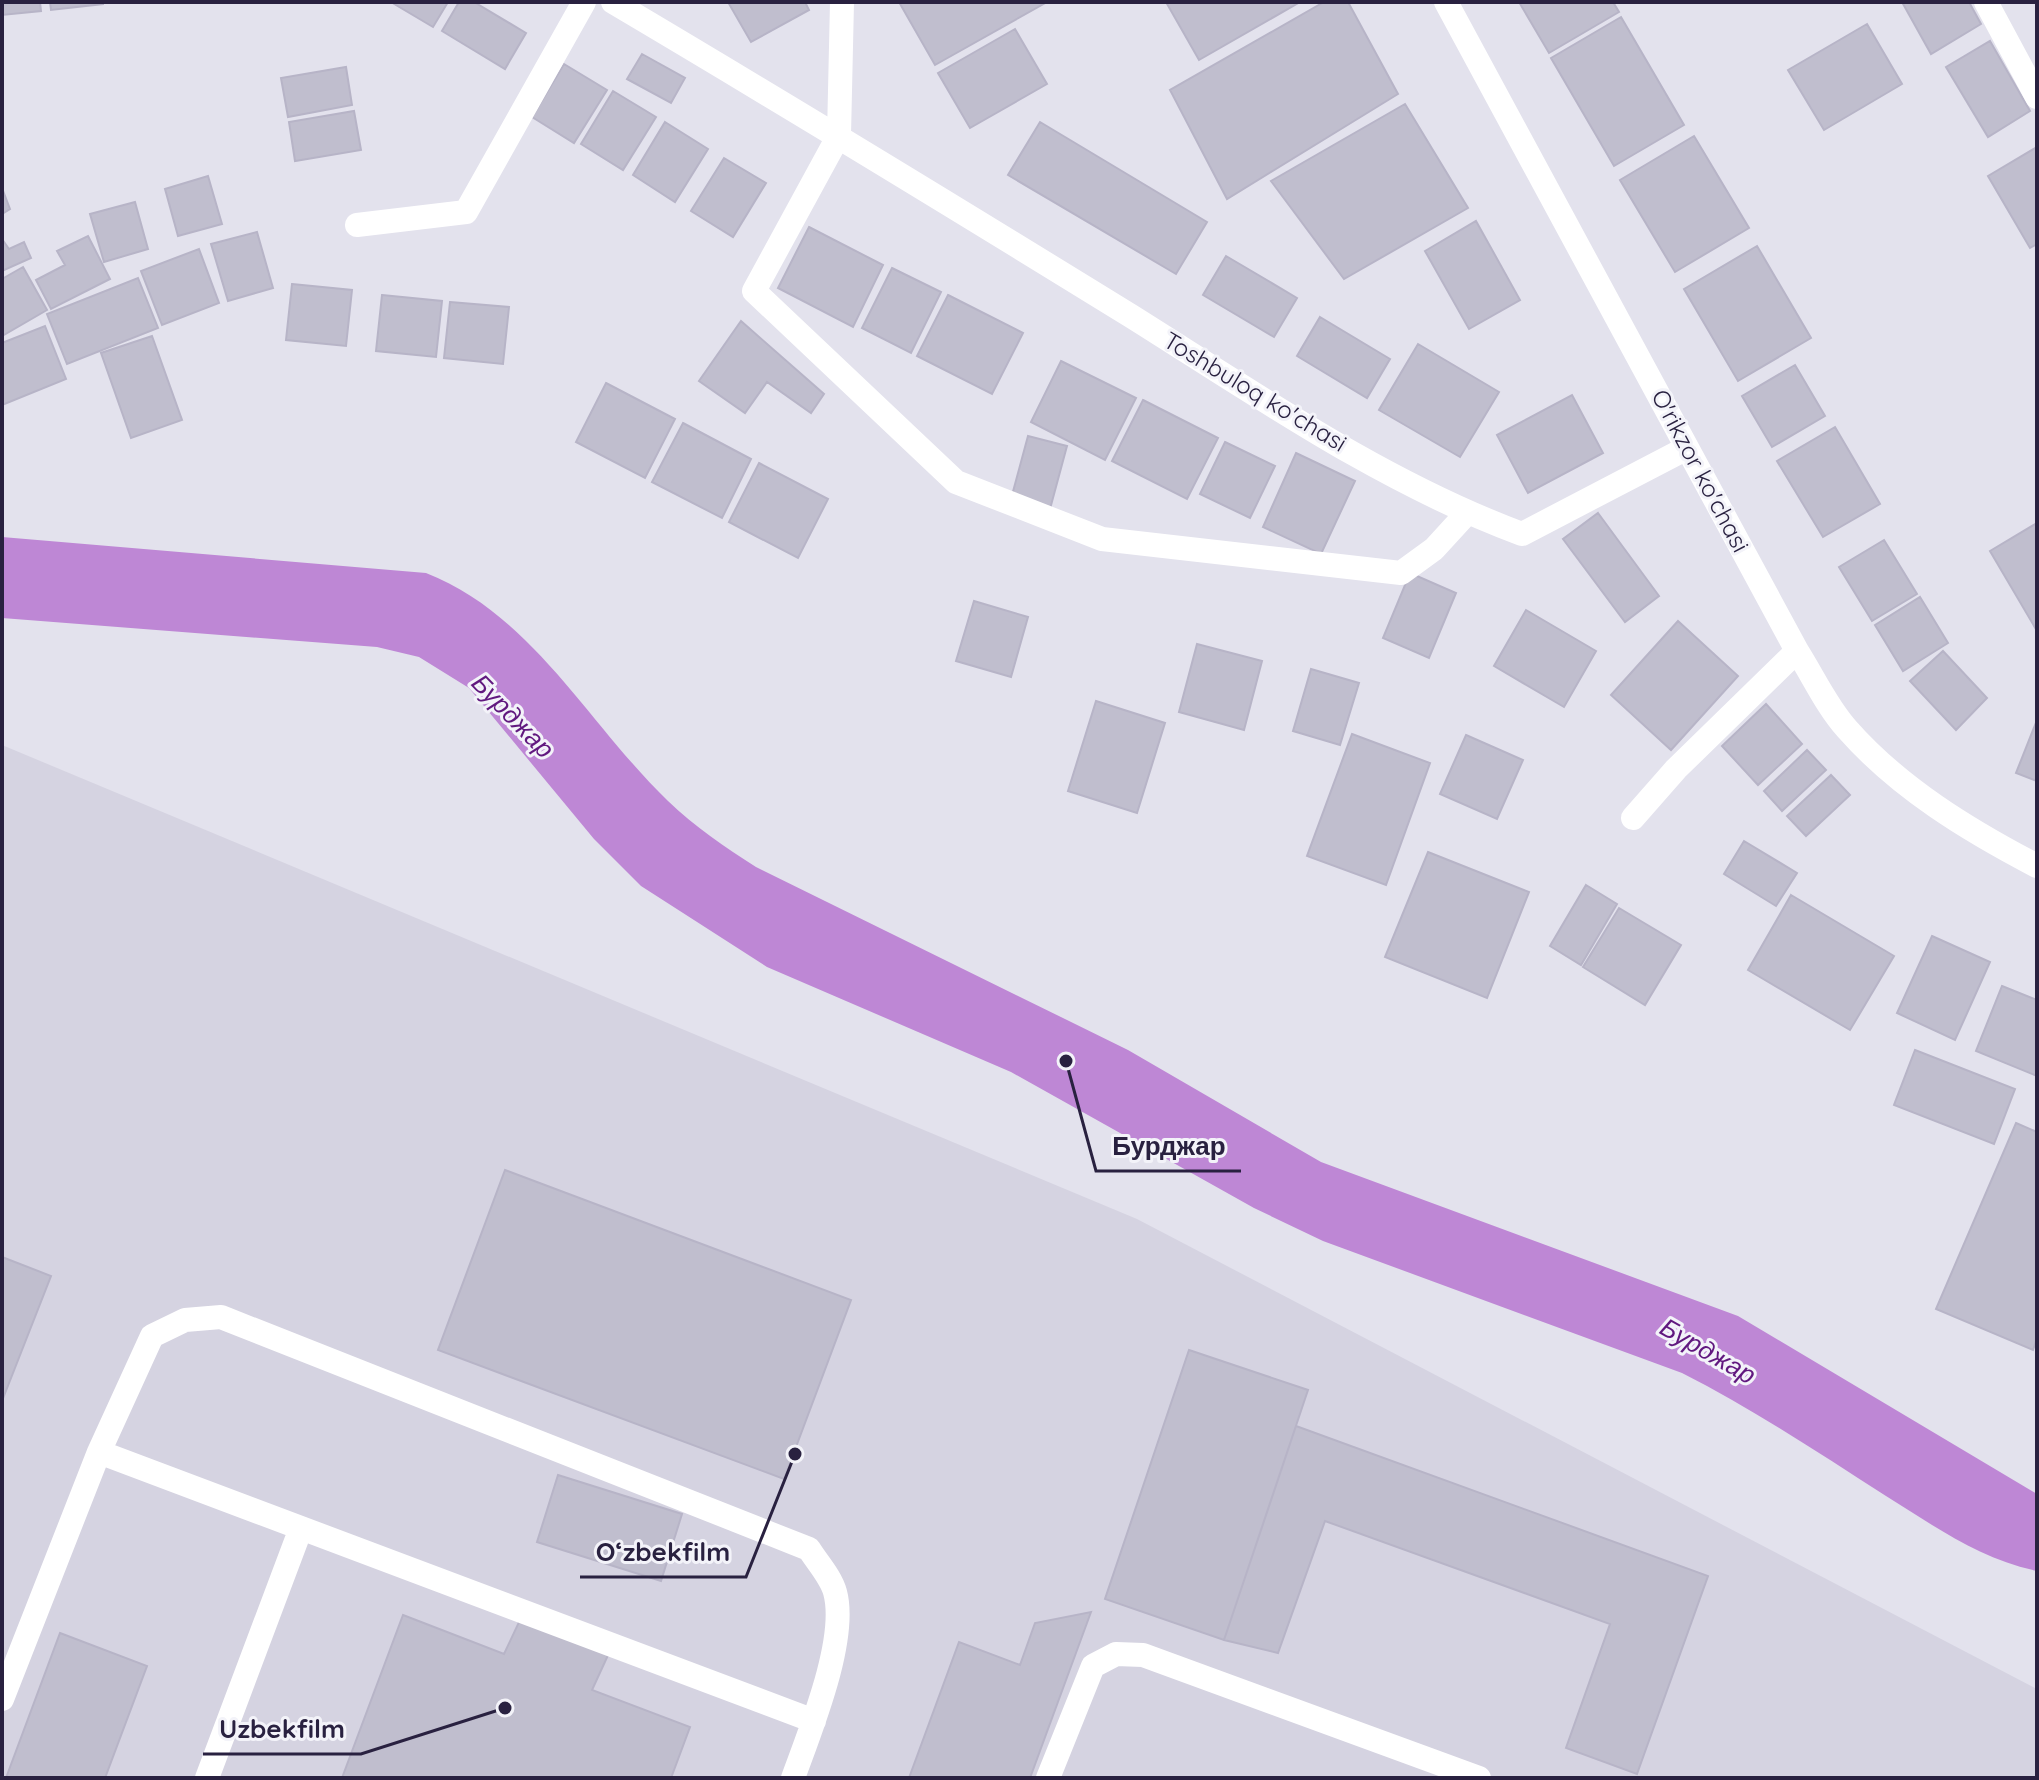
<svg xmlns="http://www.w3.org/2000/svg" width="2039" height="1780" font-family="Quicksand,sans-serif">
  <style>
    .built { fill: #d5d3e1 }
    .water { fill: #be87d5 }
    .building { fill: #c0bece; stroke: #b7b4c7; stroke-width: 2 }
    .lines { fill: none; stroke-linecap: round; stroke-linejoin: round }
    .minor { stroke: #fff; stroke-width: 24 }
    .labels { text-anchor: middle; stroke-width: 6; stroke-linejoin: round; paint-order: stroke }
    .street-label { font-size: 24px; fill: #292140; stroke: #f3f3f9 }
    .water-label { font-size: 26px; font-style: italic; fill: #61187f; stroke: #f3f3f9 }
    .leader { fill: none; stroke: #292140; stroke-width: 3 }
    .callout-dot { fill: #292140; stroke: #f3f3f9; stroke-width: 3 }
    .callout-label { font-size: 26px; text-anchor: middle; font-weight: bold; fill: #292140; stroke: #f3f3f9; stroke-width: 6; stroke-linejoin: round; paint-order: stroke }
  </style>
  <rect width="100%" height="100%" fill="#e3e2ed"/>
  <!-- built -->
  <path class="built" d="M2 745 1137 1219 2037 1689V1778H2Z"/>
  <!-- water -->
  <path class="water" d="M2 537 426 573C533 615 588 724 668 801 695 827 725 847 756 867L1128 1050 1321 1162 1738 1316 2037 1494V1571C1980 1559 1934 1526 1886 1496 1819 1453 1753 1409 1682 1373L1323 1241 1254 1208 1011 1072 767 967 641 886 594 839 469 688 419 657 377 647 2 618Z"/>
  <!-- building -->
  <path class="building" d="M2 2H40L41 11 2 15Z
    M50 2H103V4L51 10Z
    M391 2H448L433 27Z
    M459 2H474L526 33 505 69 442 31Z
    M728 2H805L809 10 751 42Z
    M899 2H1047L935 65Z
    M1166 2H1300L1199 60Z
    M1324 2H1348L1398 94 1227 199 1170 90Z
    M1519 2H1613L1619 12 1549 53Z
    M1902 2H1969L1981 24 1931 54Z
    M1621 17 1684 125 1614 166 1551 58Z
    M1867 24 1902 84 1824 130 1788 70Z
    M1015 29 1047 84 970 128 938 73Z
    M1990 41 2030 111 1988 137 1946 67Z
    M642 54 685 78 671 103 627 79Z
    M564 64 607 90 574 143 532 117Z
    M346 67 352 105 288 117 281 78Z
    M613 91 656 117 623 170 581 144Z
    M1405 104 1468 208 1344 279 1271 181Z
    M354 111 361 150 295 161 289 122Z
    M665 122 708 149 675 202 633 175Z
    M1040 122 1207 222 1176 274 1008 175Z
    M1694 136 1749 228 1675 272 1620 180Z
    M2037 147V244L2030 248 1988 176Z
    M724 158 766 183 733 237 691 211Z
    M208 176 222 224 178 236 165 189Z
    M2 188 10 209 2 214Z
    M135 202 148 249 104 262 90 214Z
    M1476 221 1520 300 1469 329 1425 251Z
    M809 227 883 265 853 327 778 288Z
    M257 232 273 288 228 301 211 244Z
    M88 236 110 279 51 309 36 280 65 265 57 251Z
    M2 239 9 249 24 242 31 258 2 271Z
    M1757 246 1811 338 1738 381 1684 289Z
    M199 249 219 303 162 325 141 271Z
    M1226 256 1297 298 1274 337 1203 295Z
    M23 267 47 310 2 336V279Z
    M892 268 941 292 911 353 862 328Z
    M138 278 158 328 67 364 47 314Z
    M292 284 352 290 346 346 286 340Z
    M382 295 442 301 436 357 376 351Z
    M948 295 1023 333 992 394 917 356Z
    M450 302 509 307 503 364 444 358Z
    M1320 317 1390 359 1367 398 1297 356Z
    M741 321 824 394 811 413 767 382 745 413 699 381Z
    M45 326 66 379 2 405V343Z
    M152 336 182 420 131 438 101 353Z
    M1418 344 1499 392 1460 457 1379 410Z
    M1061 361 1136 398 1105 460 1031 422Z
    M1795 365 1825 416 1772 447 1742 396Z
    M606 383 675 419 645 478 576 442Z
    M1572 395 1603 453 1528 493 1497 435Z
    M1143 400 1218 438 1187 499 1112 461Z
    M683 423 751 459 722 518 652 482Z
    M1835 427 1880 504 1823 537 1777 461Z
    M1028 436 1067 446 1050 509 1011 499Z
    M1225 442 1275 466 1250 518 1200 494Z
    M1296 453 1355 481 1321 554 1263 527Z
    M759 463 828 499 798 558 729 522Z
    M1598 513 1659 596 1625 622 1563 539Z
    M2037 523V631L1990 551Z
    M1884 540 1917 594 1872 621 1839 567Z
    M1410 573 1456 593 1429 658 1383 638Z
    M1920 597 1948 643 1903 671 1875 625Z
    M974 601 1028 617 1011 677 956 661Z
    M1526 610 1596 651 1564 707 1494 666Z
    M1678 621 1738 676 1671 750 1611 695Z
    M1197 644 1262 661 1244 730 1179 712Z
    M1943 651 1987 698 1956 730 1910 681Z
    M1311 669 1359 683 1340 745 1293 731Z
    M1096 701 1165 723 1137 813 1068 791Z
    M1766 704 1802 744 1758 785 1722 746Z
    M2037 720V781L2016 773Z
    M1352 734 1430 763 1386 885 1307 856Z
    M1466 735 1523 760 1497 819 1440 794Z
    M1807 750 1826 770 1782 811 1764 791Z
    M1831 775 1850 795 1806 836 1787 816Z
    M1744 841 1797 873 1776 906 1724 874Z
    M1428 852 1529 892 1487 998 1385 957Z
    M1586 885 1617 904 1581 965 1550 946Z
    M1791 895 1894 956 1850 1030 1748 970Z
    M1619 908 1681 945 1645 1005 1583 967Z
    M1932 936 1990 962 1955 1040 1897 1013Z
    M2002 986 2037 1000V1076L1976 1051Z
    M1915 1050 2015 1089 1994 1144 1894 1105Z
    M2016 1123 2037 1132V1338L2033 1350 1936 1309Z
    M505 1170 851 1300 784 1479 438 1350Z
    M2 1257 51 1276 2 1401Z
    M1189 1350 1308 1390 1224 1640 1105 1599Z
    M1296 1426 1708 1576 1637 1774 1566 1748 1610 1624 1325 1521 1278 1653 1224 1640Z
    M558 1475 682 1514 661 1581 537 1542Z
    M1091 1612 1030 1778H909L959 1642 1020 1665 1035 1623Z
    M403 1615 504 1654 520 1620 609 1653 592 1690 690 1727 671 1778H342Z
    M60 1633 147 1666 105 1778H6Z"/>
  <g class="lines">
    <!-- minor -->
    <path class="minor" d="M613 2C787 105 959 210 1131 316 1257 395 1382 482 1522 534L1687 448
      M842 2 839 135 754 291 956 482 1102 539 1401 573 1434 549 1467 513
      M1446 2 1797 651C1813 676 1827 707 1847 729 1899 788 1968 830 2037 866
      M1986 2 2037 97
      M357 225 466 212 584 2
      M1633 818 1676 769 1797 651
      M99 1452 814 1721
      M2 1699 99 1452 152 1336 185 1320 221 1317 809 1549C817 1562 831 1577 835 1592 848 1639 810 1731 793 1778
      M207 1778 301 1528
      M1048 1778 1093 1666 1116 1654 1143 1655 1479 1778"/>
  </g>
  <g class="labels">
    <!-- street labels -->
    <g class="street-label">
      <text transform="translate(1255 392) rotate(31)" y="8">Toshbuloq ko'chasi</text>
      <text transform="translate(1700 471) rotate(62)" y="8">O'rikzor ko'chasi</text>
    </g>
    <!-- water labels -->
    <g class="water-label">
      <text transform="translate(513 716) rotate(46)" y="9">Бурджар</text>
      <text transform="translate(1708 1351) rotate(30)" y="9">Бурджар</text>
    </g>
  </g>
  <!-- callouts -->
  <path class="leader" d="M1066 1061L1096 1171H1241M795 1454L746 1577H580M505 1708L361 1754H203"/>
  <g class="callout-dot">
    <circle cx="1066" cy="1061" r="8"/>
    <circle cx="795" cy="1454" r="8"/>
    <circle cx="505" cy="1708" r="8"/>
  </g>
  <g class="callout-label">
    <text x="1169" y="1155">Бурджар</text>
    <text x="663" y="1561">Oʻzbekfilm</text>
    <text x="282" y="1738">Uzbekfilm</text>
  </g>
  <!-- border -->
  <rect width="2039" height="1780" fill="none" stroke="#292140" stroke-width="8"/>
</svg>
